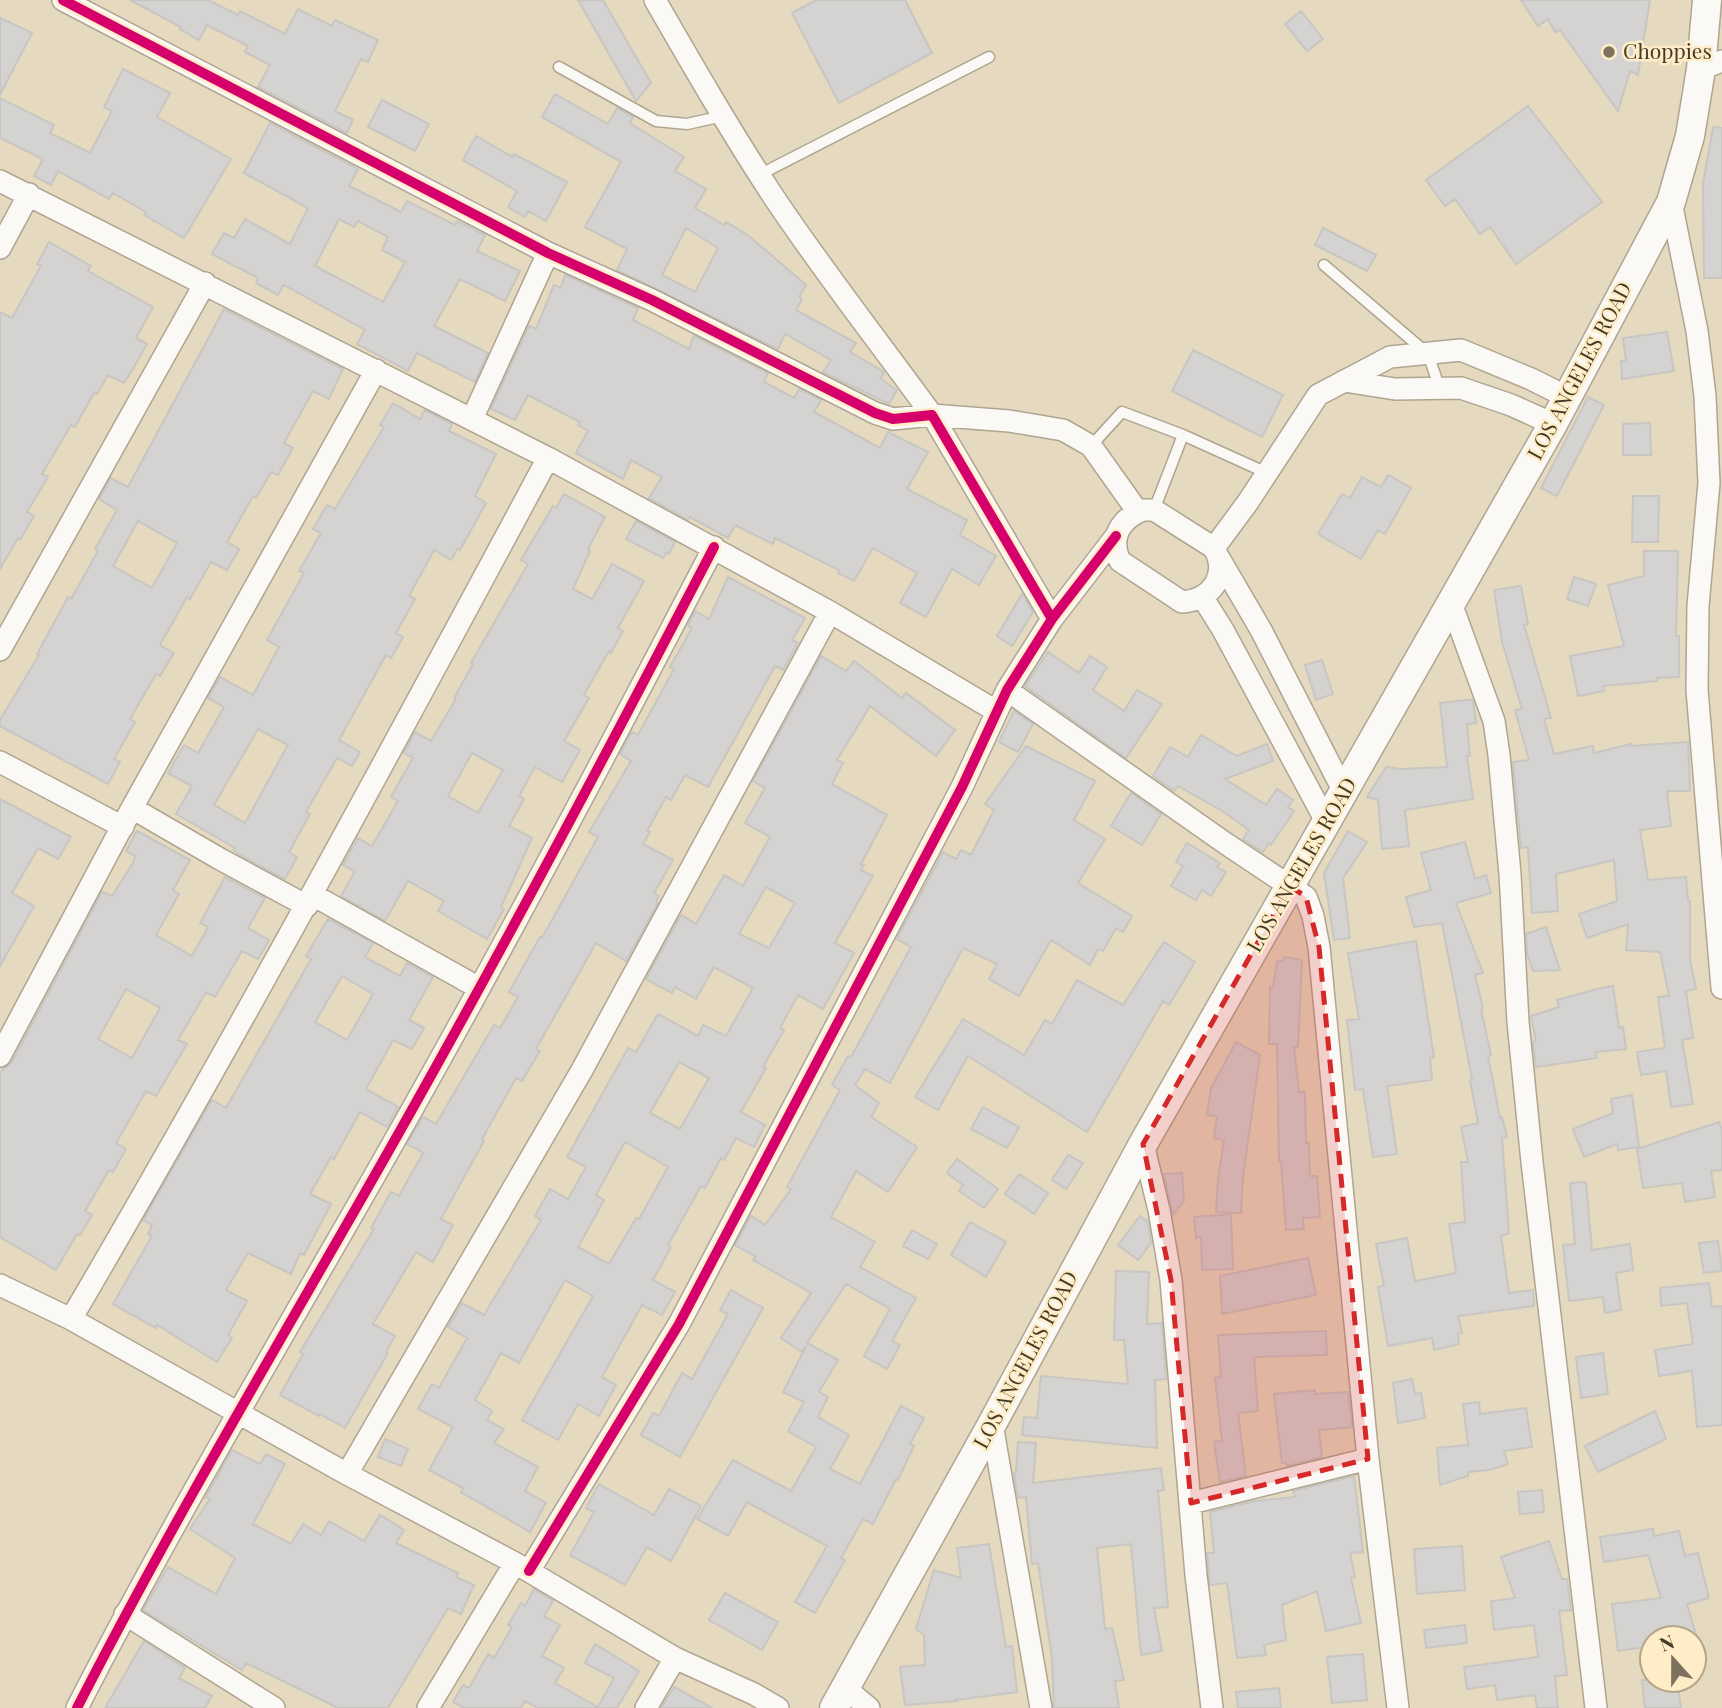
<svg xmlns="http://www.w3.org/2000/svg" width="1722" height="1708" font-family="'Playfair Display',serif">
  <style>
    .building { fill: #d4d3d1; stroke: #c7c6c2; stroke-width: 2; fill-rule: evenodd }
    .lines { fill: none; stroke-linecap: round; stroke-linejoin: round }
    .lane-casing { stroke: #afa591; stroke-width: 13 }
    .street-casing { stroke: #afa591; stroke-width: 24 }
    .secondary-casing { stroke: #afa591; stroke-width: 31 }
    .lane { stroke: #fbf9f5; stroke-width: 10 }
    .street { stroke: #fbf9f5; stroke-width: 21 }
    .secondary { stroke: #fbf9f5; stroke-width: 28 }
    .cycleway-casing { stroke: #feedc7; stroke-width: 15 }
    .cycleway { stroke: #d6006c; stroke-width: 10 }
    .marked { fill: #d62828; fill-opacity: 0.2; stroke: #d62828; stroke-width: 5; stroke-dasharray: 14 9; stroke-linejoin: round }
    .poi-dot { fill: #7c725d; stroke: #feedc7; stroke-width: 2.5 }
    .labels { text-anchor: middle; stroke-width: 5; stroke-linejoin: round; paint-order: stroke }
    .poi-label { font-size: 21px; fill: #433b28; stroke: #feedc7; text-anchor: start }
    .street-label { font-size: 21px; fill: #433b28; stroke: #feedc7 }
  </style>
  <rect width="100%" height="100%" fill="#e5d9bf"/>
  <!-- building -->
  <path class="building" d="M130 0H208L238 15 240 11 285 34 298 9 332 26 335 20 378 40 368 62 361 59 335 111 353 120 347 133 258 87 270 65 245 52 248 46 207 25 199 40 180 29 181 27Z
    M578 0H603L651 83 636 101Z
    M816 0H905L932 53 839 103 792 13Z
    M1521 0H1650L1638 75 1630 71 1618 111 1560 30 1555 32 1548 19 1538 26Z
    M1301 11 1323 39 1307 51 1285 24Z
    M0 18 32 33 0 95Z
    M123 69 170 93 157 117 231 159 184 238 144 215 146 212 113 193 109 199 58 171 51 185 34 176 43 159 0 138V98L54 125 50 133 90 153 112 111 104 107Z
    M555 94 608 124 617 108 633 117 630 123 684 157 675 171 706 189 695 208 724 225 726 222 749 236 806 285 799 297 802 299 796 310 856 343 850 352 884 372 881 379 897 390 889 404 823 372 831 360 785 334 778 349 617 270 627 249 585 227 621 162 542 117ZM686 228 718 248 695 292 662 275Z
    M382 100 429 124 415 151 368 127Z
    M1528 106 1602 202 1516 264 1490 227 1480 234 1455 199 1445 206 1426 180Z
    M270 123 358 169 349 186 401 212 407 201 455 225 457 221 485 235 477 251 520 271 505 301 460 279 434 326 488 353 475 382 417 353 408 371 357 344 365 330 284 285 278 295 256 283 258 278 212 254 224 233 234 238 245 219 290 244 308 208 244 173ZM339 219 354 227 358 221 388 237 382 250 405 262 383 302 315 266Z
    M1713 127 1722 128V278H1704L1703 184Z
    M476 136 513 157 514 154 567 182 546 221 528 211 525 217 508 207 517 191 463 160Z
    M1323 228 1376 255 1367 271 1315 245Z
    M49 242 91 266 88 271 153 307 136 338 147 344 134 367 124 383 108 375 97 394 94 393 75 427 71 425 42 474 48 477 27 512 34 516 20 540 18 538 0 569V312L12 318 41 266 37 264Z
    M565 275 638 308 633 320 689 349 694 336 768 373 764 382 794 398 799 389 821 400 814 412 880 448 888 432 928 452 907 489 967 520 960 535 996 556 979 585 952 569 926 617 900 603 917 573 873 548 854 581 838 573 839 570 775 538 773 544 735 525 728 538 690 517 688 520 649 498 662 477 631 460 623 479 576 453 588 431 578 425 580 422 528 395 515 420 491 409 529 326 536 329 554 285 561 288Z
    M224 309 343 369 329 399 313 391 284 443 293 448 278 475 271 472 256 498 253 496 227 542 239 549 227 570 211 562 190 599 187 597 160 645 174 653 160 676 156 674 130 719 135 722 114 759 120 762 108 784 0 726V720L39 655 37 654 68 597 71 599 98 551 95 549 117 510 99 499 111 478 128 487ZM138 521 177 543 152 588 113 566Z
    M1667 332 1674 371 1622 379 1621 361 1626 360 1623 338Z
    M1193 350 1283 395 1262 437 1172 391Z
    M1588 397 1604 405 1557 496 1541 488Z
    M393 403 420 419 425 410 452 424 449 431 496 454 475 496 486 503 460 550 458 548 451 560 434 550 409 596 415 599 396 633 403 637 391 658 386 655 339 740 360 752 352 766 337 758 306 812 310 814 289 852 297 857 285 879 238 854 233 850 235 848 176 814 192 786 168 773 184 745 198 753 224 707 208 698 220 677 253 695 279 647 267 640 304 573 299 571 321 533 313 529 327 505 335 509 384 427 380 425ZM258 729 288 745 245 823 214 805Z
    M1650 423 1651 455H1623V424Z
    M1388 475 1411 488 1385 534 1378 530 1361 559 1318 534 1342 494 1350 498 1362 477 1381 487Z
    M564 494 605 517 588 549 590 551 573 589 592 599 612 564 644 581 618 628 623 631 611 653 609 651 584 695 589 698 564 741 580 750 562 782 535 767 519 796 524 799 509 826 532 838 501 907 504 909 487 939 438 911 444 901 408 881 385 921 341 896 355 871 343 865 358 838 372 846 398 801 391 797 413 758 404 753 415 732 431 741 456 699 454 698 473 664 471 663 528 564 521 560 553 506 556 508ZM472 753 503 770 478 813 448 796Z
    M1633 496H1659L1658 542H1632Z
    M636 521 675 542 669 554 667 552 663 558 626 539Z
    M1644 551H1678L1676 636H1679V677L1657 678V681L1603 686 1604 691 1578 696 1570 656 1624 646 1608 585 1644 576Z
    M728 577 805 618 792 640 798 643 783 670 775 666 708 787 685 775 671 800 666 797 647 831 650 832 643 844 673 860 654 893 659 896 656 901 658 903 626 961 596 943 536 1049 540 1051 522 1081 516 1078 482 1139 484 1141 441 1219 453 1225 433 1262 416 1252 373 1324 395 1336 386 1352 388 1353 345 1428 320 1414 319 1416 280 1395 303 1354 300 1352 374 1229 371 1228 391 1192 399 1196 423 1153 407 1144 423 1117 436 1124 494 1025 500 1028 518 997 509 992 540 937 542 938 598 837 589 832 631 761 620 754 632 732 638 735 674 669 670 667 692 628 688 626 695 611 709 619Z
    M1574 577 1596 584 1588 606 1567 599Z
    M1521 586 1528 624 1524 625 1551 718 1544 719 1554 754 1593 746 1594 753 1631 744V746L1688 742 1690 791H1667L1671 826 1640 830 1648 880 1686 877 1688 901H1690V960L1696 989 1686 991 1693 1038 1682 1040 1693 1104 1671 1107 1666 1071 1641 1075 1637 1052 1665 1048 1658 997 1669 996 1660 952 1626 950 1628 924 1587 938 1579 914 1617 901 1614 860 1556 874 1558 911 1532 913 1528 847 1521 848 1513 762 1529 760 1515 710 1522 709 1502 642 1494 590Z
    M1022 594 1033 612 1012 646 997 636Z
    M1048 652 1079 673 1090 656 1107 667 1093 690 1124 711 1137 690 1162 704 1126 758 1025 686Z
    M821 656 846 671 854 661 902 698 906 693 955 730 936 756 870 706 837 760 843 763 832 784 887 815 861 864 864 865 861 870 873 876 835 943 854 953 823 1009 798 995 780 1028 784 1030 763 1067 766 1068 741 1112 765 1125 754 1147 736 1138 724 1160 721 1158 705 1188 701 1186 668 1245 671 1247 653 1280 675 1292 662 1315 642 1305 602 1377 616 1385 599 1416 578 1404 558 1440 522 1420 593 1296 565 1280 519 1363 501 1353 475 1400 492 1411 487 1420 504 1429 494 1443 538 1467 525 1491 546 1503 530 1532 461 1492 463 1488 429 1470 453 1427 418 1409 432 1384 439 1388 467 1338 448 1327 462 1303 484 1315 541 1220 535 1216 550 1189 568 1199 586 1167 567 1157 628 1048 636 1052 658 1014 698 1036 703 1025 726 1036 753 988 714 967 696 999 675 987 672 993 646 979 681 915 696 924 724 875 743 886 770 837 745 823 765 788 753 781ZM766 887 795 903 769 948 739 934ZM679 1062 709 1078 680 1129 650 1113ZM625 1142 668 1167 639 1219 636 1218 609 1264 578 1247 604 1200 596 1195Z
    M1322 660 1333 694 1316 700 1305 665Z
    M1466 700H1473L1476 723 1467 724 1470 756H1467L1473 799 1405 810 1409 846 1382 849 1378 800 1367 797 1386 767 1401 769 1447 767 1440 703Z
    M1014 711 1033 724 1018 752 999 742Z
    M1201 735 1237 756 1267 744 1273 761 1225 779 1266 805 1277 789 1293 800 1288 807 1294 811 1271 845 1269 843 1263 852 1243 839 1249 830 1224 812 1178 786 1174 791 1153 776 1170 747 1188 757Z
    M1026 746 1095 781 1074 820 1105 839 1078 883 1132 916 1123 932 1116 928 1103 951 1098 949 1090 965 1051 940 1019 996 989 979 997 964 963 948 890 1083 865 1069 855 1085 879 1103 871 1117 917 1147 888 1192 856 1171 831 1217 875 1242 860 1267 916 1298 892 1341 900 1345 887 1369 864 1356 890 1309 846 1284 807 1343 838 1360 819 1392 828 1397 818 1417 849 1435 830 1469 860 1484 901 1406 924 1418 910 1444 914 1446 898 1480 896 1479 873 1524 863 1519 841 1558 845 1560 815 1613 795 1602 827 1546 747 1502 728 1536 697 1519 733 1460 791 1491 816 1447 788 1431 804 1402 783 1392 806 1346 802 1352 781 1338 811 1293 753 1260 756 1257 735 1245 751 1216 765 1225 791 1189 787 1187 840 1090 832 1085 848 1056 851 1057 911 947 897 939 943 852 956 859 961 850 971 855 994 810 985 804Z
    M1131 793 1161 814 1142 845 1111 826Z
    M0 799 71 837 58 859 38 848 12 893 34 906 0 966Z
    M137 831 190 860 173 890 179 894 156 935 192 956 208 927 200 923 225 877 265 898 248 928 269 940 258 959 242 951 215 997 206 992 178 1040 187 1044 156 1096 146 1091 116 1143 126 1149 113 1172 109 1170 85 1211 92 1215 80 1235 77 1234 56 1270 0 1237V1072L12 1062 102 892 112 896 133 863 135 856 126 851ZM126 989 160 1008 132 1058 98 1039Z
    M1348 831 1367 842 1343 878 1350 938 1334 940 1324 873Z
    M1465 842 1475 879 1486 875 1491 893 1456 903 1483 973 1475 975 1483 1008 1481 1009 1491 1055 1488 1056 1500 1118 1502 1117 1507 1137 1502 1138 1509 1233 1501 1236 1509 1293 1533 1290 1534 1306 1458 1316 1462 1333H1458L1459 1344 1434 1350 1432 1338 1388 1346 1378 1287 1384 1286 1376 1244 1407 1238 1415 1281 1456 1273 1449 1224 1465 1222 1461 1162H1468L1461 1127 1478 1123 1470 1080 1472 1079 1442 923 1414 927 1406 897 1431 890 1421 853Z
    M1187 843 1220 863 1217 867 1226 872 1211 896 1202 890 1196 900 1171 886 1183 866 1176 862Z
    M328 919 373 943 365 957 400 976 407 963 433 977 409 1020 424 1028 412 1049 393 1040 366 1089 398 1107 387 1127 360 1112 334 1159 331 1157 310 1194 331 1204 304 1255 300 1253 291 1274 248 1253 226 1290 247 1301 228 1335 232 1338 217 1362 157 1325 156 1328 113 1304 152 1236 148 1234 152 1225 143 1220 212 1100 226 1108 311 959 306 956ZM342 976 373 994 347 1040 315 1022Z
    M1546 927 1560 970 1533 971 1527 953 1526 934Z
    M1416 941 1434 1057 1430 1058 1432 1080 1387 1086 1397 1154 1373 1157 1363 1089 1355 1090 1347 1020 1359 1019 1348 953Z
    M1164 942 1195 962 1169 1005 1163 1001 1087 1132 968 1056 938 1110 915 1097 963 1019 1024 1055 1045 1020 1052 1024 1077 980 1123 1005Z
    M1284 957 1302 960 1298 1047H1294L1299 1092H1305L1306 1143 1309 1142 1310 1176H1317L1320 1217 1303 1218 1304 1229 1286 1230 1281 1162H1279L1277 1044H1269L1270 988H1273L1277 961H1283Z
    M1613 986 1619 1028 1623 1027 1626 1049 1596 1052 1597 1058 1536 1067 1533 1042 1536 1041 1531 1016 1559 1007 1557 1000 1597 989Z
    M1236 1042 1260 1055 1243 1177 1241 1213 1216 1212 1218 1180 1224 1140 1214 1138 1217 1116 1207 1115 1211 1088Z
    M1632 1095 1639 1147 1618 1150 1617 1144 1584 1157 1573 1129 1613 1113 1611 1099Z
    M983 1107 1019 1127 1007 1148 971 1129Z
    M1719 1122 1722 1131V1170L1711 1171 1715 1197 1685 1202 1682 1183 1643 1188 1637 1149Z
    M1068 1155 1083 1163 1066 1189 1052 1180Z
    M957 1159 998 1189 984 1208 959 1191 963 1185 947 1173Z
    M1182 1173 1184 1201 1173 1215 1164 1174Z
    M1019 1174 1048 1193 1034 1214 1005 1194Z
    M1586 1182 1592 1250 1630 1244 1633 1270 1616 1273 1621 1310 1605 1313 1603 1297 1569 1301 1563 1245 1575 1244 1570 1183Z
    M1231 1214 1233 1269 1202 1270 1201 1237 1196 1238 1194 1217Z
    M1140 1216 1148 1222 1151 1243 1138 1260 1118 1245Z
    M970 1222 1006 1242 986 1277 951 1255Z
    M912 1230 937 1244 928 1259 903 1246Z
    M1718 1241 1722 1271 1704 1273 1699 1243Z
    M1308 1258 1316 1295 1222 1314 1220 1276Z
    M1116 1271 1149 1272 1147 1324 1162 1323 1166 1379 1155 1380 1157 1448 1022 1435 1024 1417 1037 1418 1041 1376 1128 1384 1124 1340H1114Z
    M1709 1283 1712 1307 1722 1306V1425L1697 1427 1692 1371 1659 1376 1655 1350 1693 1344 1687 1303 1661 1306 1660 1288Z
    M731 1290 763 1308 680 1457 641 1435 653 1413 659 1416 682 1373 692 1379 728 1314 720 1310Z
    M1326 1331 1327 1355 1254 1357 1258 1411 1238 1413 1246 1476 1220 1482 1214 1442 1222 1441 1215 1378 1221 1377 1218 1335Z
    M1603 1353 1608 1394 1581 1398 1576 1357Z
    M1412 1379 1415 1394 1421 1393 1425 1418 1398 1423 1393 1383Z
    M1315 1390V1394L1348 1392 1352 1427 1319 1430 1322 1457 1287 1466 1286 1463H1282L1274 1394Z
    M1479 1402 1480 1414 1526 1408 1532 1447 1504 1451 1508 1464 1489 1470 1468 1472V1476L1440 1485 1437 1448 1468 1445 1463 1404Z
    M1655 1411 1666 1439 1598 1472 1585 1446Z
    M385 1439 408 1449 401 1466 378 1457Z
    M1018 1442 1036 1443 1033 1483 1161 1468 1164 1490 1158 1491 1168 1607 1154 1608 1162 1651 1141 1655 1131 1544 1097 1548 1105 1629 1112 1628 1124 1680 1115 1681 1119 1708H1054L1052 1658 1038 1563 1032 1564 1026 1497 1018 1498 1014 1473 1016 1472Z
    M232 1450 260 1464 266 1454 285 1464 253 1524 291 1544 303 1524 321 1535 329 1521 364 1541 380 1515 404 1530 396 1543 458 1573 456 1577 474 1585 461 1614 448 1608 388 1708H338L246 1663 242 1670 143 1610 168 1567 216 1594 235 1558 190 1529 210 1499 206 1497Z
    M1354 1476 1363 1552 1350 1553 1355 1577 1351 1578 1361 1623 1326 1631 1317 1591 1282 1605 1286 1640 1264 1645 1266 1655 1237 1658 1227 1583 1210 1585 1207 1553H1214L1210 1512 1255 1501 1295 1497 1293 1491Z
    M599 1484 654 1515 669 1489 701 1506 671 1561 647 1547 625 1585 570 1555 594 1512 586 1508Z
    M1542 1490 1544 1512 1520 1514 1518 1492Z
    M1653 1529 1654 1536 1679 1531 1685 1556 1698 1553 1709 1598 1687 1604 1697 1638H1652V1646L1618 1651 1612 1604 1661 1598 1648 1555 1604 1562 1600 1537Z
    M1549 1541 1562 1579H1567L1571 1610 1559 1611 1567 1675 1555 1676 1558 1708H1537L1535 1695 1497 1700 1495 1685 1467 1689 1464 1667 1538 1657 1534 1625 1494 1630 1491 1601 1515 1598 1501 1557Z
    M989 1544 1006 1647 1012 1646 1017 1692 956 1700 957 1701 905 1705 900 1667 925 1665 924 1635 916 1629 934 1570 961 1578 957 1548Z
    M1462 1546 1465 1590 1417 1594 1414 1549Z
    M534 1589 553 1601 544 1616 560 1625 542 1656 564 1668 555 1683 598 1707 614 1678 585 1663 595 1644 639 1671 617 1708H538L525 1701 521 1708H464L453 1702 463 1685 469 1688 488 1654 494 1658 512 1627 508 1625 521 1603 525 1606Z
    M725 1593 778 1622 762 1650 709 1620Z
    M1465 1625 1467 1643 1426 1648 1424 1630Z
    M144 1641 185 1668 179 1678 212 1696 205 1708H105Z
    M1363 1654 1367 1700 1332 1703 1327 1657Z
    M1642 1680H1677L1681 1708H1645Z
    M674 1687 712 1708H661Z
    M1279 1688 1281 1708H1238L1236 1692Z"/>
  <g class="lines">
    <!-- lane casing -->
    <g class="lane-casing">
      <path id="lane" d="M559 67 656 121 687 124 723 116
        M759 175 989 57
        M1324 265 1428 354 1440 389
        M1091 446 1122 412 1183 435 1267 473
        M1154 510 1183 435"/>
    </g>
    <!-- street casing -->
    <g class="street-casing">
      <path id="street" d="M63 0 548 253 652 300 875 413 893 419 932 415 1052 619
        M655 0C693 66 731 132 773 196 823 271 879 342 932 415L1009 421 1063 430 1091 446 1138 512
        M1701 69 1722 61
        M0 181 548 458 830 612 996 711
        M1671 202 1697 331 1705 396 1709 483 1698 606 1697 690 1722 988
        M0 248 29 194
        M1344 381 1395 389 1461 388 1511 405 1553 424
        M472 419 548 253
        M1143 510H1154L1214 548C1229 575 1212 600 1182 602L1120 561C1109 538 1120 519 1143 510Z
        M1214 548 1248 502 1318 395 1390 357 1461 350 1531 379 1567 397
        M1219 558 1261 630 1344 792
        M1203 598 1223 630 1327 823
        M1451 603 1494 721 1499 755 1510 874 1518 1022 1532 1162 1596 1708
        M0 650 205 283
        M1007 690 1225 843 1306 897 1313 916 1319 947 1368 1459 1398 1708
        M0 762 123 827
        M132 808 220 859 307 906
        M313 895 479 988
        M0 1056 132 808 376 370
        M1143 1144 1159 1210 1171 1280 1196 1575 1212 1708
        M0 1285 71 1319 347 1474 515 1563 675 1658 754 1694 778 1708
        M71 1319C237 1036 393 747 548 458
        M992 1424 1041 1708
        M347 1474 582 1070 830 612
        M1191 1503 1368 1459
        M529 1571 679 1324 962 787 1007 690 1052 619 1116 536
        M125 1614 274 1708
        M845 1688 869 1708
        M77 1708C165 1536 263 1370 359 1203 483 987 599 768 714 547
        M428 1708 515 1563
        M646 1708 675 1658"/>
    </g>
    <!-- secondary casing -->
    <g class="secondary-casing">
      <path id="secondary" d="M834 1708 992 1424 1143 1144 1553 424 1671 202 1690 136 1701 69 1707 0"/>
    </g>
    <!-- lane -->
    <use href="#lane" class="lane"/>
    <!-- street -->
    <use href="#street" class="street"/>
    <!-- secondary -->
    <use href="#secondary" class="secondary"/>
    <!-- cycleway casing -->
    <g class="cycleway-casing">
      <path id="cycleway" d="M63 0 548 253 652 300 875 413 893 419 932 415 1052 619
        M529 1571 679 1324 962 787 1007 690 1052 619 1116 536
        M77 1708C165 1536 263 1370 359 1203 483 987 599 768 714 547"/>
    </g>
    <!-- cycleway -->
    <use href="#cycleway" class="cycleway"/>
  </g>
  <!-- marked area -->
  <path class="marked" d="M1290 886 1306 897 1319 947 1368 1459 1191 1503 1171 1280 1143 1144Z"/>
  <!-- markers -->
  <circle class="poi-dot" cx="1609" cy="52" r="7"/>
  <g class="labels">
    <!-- poi labels -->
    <g class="poi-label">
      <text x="1623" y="59">Choppies</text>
    </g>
    <!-- street labels -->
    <g class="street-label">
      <text transform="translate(1580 371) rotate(-62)" y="7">LOS ANGELES ROAD</text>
      <text transform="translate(1302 865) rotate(-60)" y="7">LOS ANGELES ROAD</text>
      <text transform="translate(1026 1360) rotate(-62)" y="7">LOS ANGELES ROAD</text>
    </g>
  </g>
  <!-- north arrow -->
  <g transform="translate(1673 1659) rotate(339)"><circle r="33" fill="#feedc7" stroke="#b3a687" stroke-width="2"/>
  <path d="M0-5L12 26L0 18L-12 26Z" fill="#7c725d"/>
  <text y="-10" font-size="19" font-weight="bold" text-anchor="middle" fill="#433b28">N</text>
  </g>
</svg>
